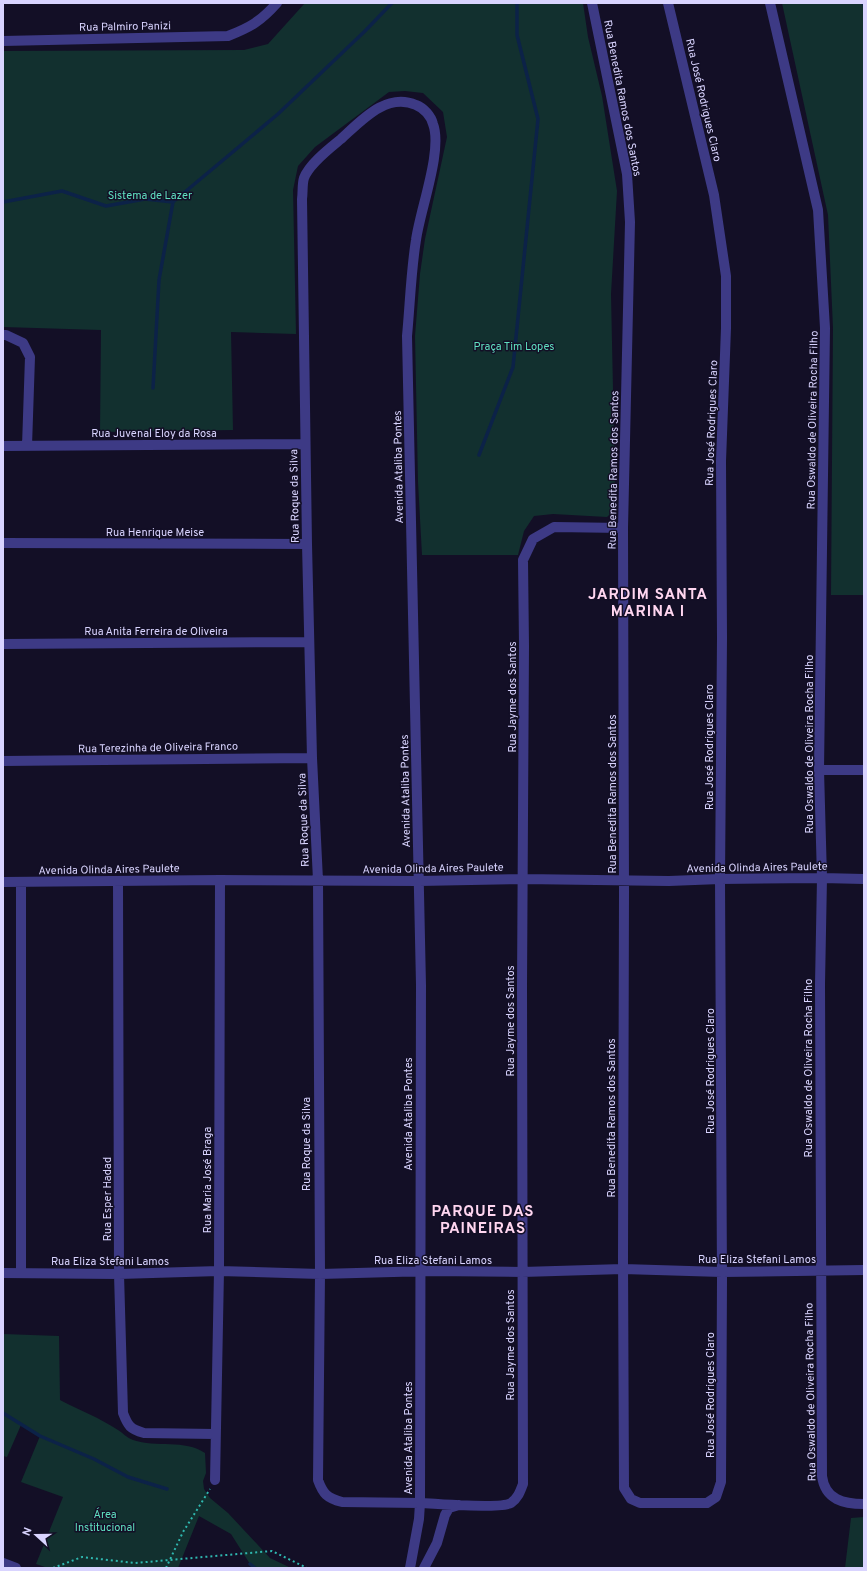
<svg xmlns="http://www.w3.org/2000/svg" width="867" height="1571" font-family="Overpass,sans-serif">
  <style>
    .green { fill: #12302f }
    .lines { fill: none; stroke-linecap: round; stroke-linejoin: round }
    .stream { stroke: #0c2248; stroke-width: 3.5 }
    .path { stroke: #2fb8b0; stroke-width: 2; stroke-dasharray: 2 3; stroke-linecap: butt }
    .minor { stroke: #3d3a85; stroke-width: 10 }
    .labels { text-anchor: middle; stroke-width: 3; stroke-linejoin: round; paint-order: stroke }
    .street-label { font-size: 11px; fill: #d9d4ff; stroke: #130f26 }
    .park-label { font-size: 11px; fill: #5fe0c0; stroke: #130f26 }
    .district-label { font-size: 15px; font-weight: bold; letter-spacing: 1px; fill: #ffd6f0; stroke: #130f26 }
  </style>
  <rect width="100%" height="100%" fill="#130f26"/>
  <!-- green -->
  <path class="green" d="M305 3H583L588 37 602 96 617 191 611 294 615 485 613 511 607 517 553 514 534 516 524 531 518 555H422L418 482 415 336 420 274 425 239 447 137 443 112 423 93 405 91 389 92 315 147 298 166 293 190 296 334 231 332 233 430 100 432 101 330 3 327V51L244 50 268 44Z
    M782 3H864V595H831L833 328 828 215Z
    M3 1334 59 1336 60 1400C79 1410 100 1418 118 1430 123 1433 127 1438 133 1440 156 1448 185 1439 205 1453L206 1473 203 1481 204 1489 210 1498 228 1513 270 1558 291 1568H255L250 1564 231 1534 199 1516 178 1568H48L36 1564 63 1497 21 1482 40 1436 21 1425 7 1457 3 1456Z
    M864 1517V1568H845L851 1518Z"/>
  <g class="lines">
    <!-- stream -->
    <path class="stream" d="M863 3 864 5
      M3 202 62 191 106 206 145 199 173 202
      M153 388 159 280 173 202 278 114 365 31 392 3
      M479 455 513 367 538 119 517 35V3
      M3 1413 40 1436 94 1459 128 1477 167 1489
      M250 1564 255 1568"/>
    <!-- path -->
    <path class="path" d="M53 1568 82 1557 135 1563 272 1551 307 1568
      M166 1568 183 1532 210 1489"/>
    <!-- minor -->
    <path class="minor" d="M592 3 627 174 630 222 623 528 624 892 623 1260 624 1488 631 1499 640 1503H707L716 1497 721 1482 722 1280 720 879 722 638 721 461 726 328V276L714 195 668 3
      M770 3 818 210 825 328 819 770 822 878 820 984 822 1476C825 1500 844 1504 864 1504
      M3 41 228 36C251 27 261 21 277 3
      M3 335H6L23 343 30 357 27 446
      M3 446 305 444
      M3 543 307 544
      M3 644 309 642
      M3 761 312 758
      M819 770H864
      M3 882 220 880 419 881 523 879 669 881 720 879 822 878 864 879
      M118 882 119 1274 123 1413C128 1426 130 1429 144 1433L215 1434
      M3 1273 119 1274 219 1271 320 1274 430 1271 522 1272 623 1269 722 1272 864 1270
      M21 1273V882
      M215 1480 219 1271 220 880
      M3 1563 16 1568
      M410 1568 419 1519 420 1503 421 985 407 336C410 304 411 271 416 240 420 210 443 150 433 124 431 116 424 108 416 105 386 92 361 121 341 139 330 148 309 164 304 178 302 184 303 193 302 199L307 544 312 758 318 880 320 1274 318 1480C323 1494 327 1498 342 1502L420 1503C436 1504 501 1509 511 1503 518 1498 520 1492 523 1484L522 985 524 646 523 560 533 539 554 527 623 528
      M424 1568 437 1543 445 1515 449 1508 459 1505"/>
  </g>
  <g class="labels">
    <!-- street labels -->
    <g class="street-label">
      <text transform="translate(125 26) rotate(-1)" y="4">Rua Palmiro Panizi</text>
      <text transform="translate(623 98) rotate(79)" y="4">Rua Benedita Ramos dos Santos</text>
      <text transform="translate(704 100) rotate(77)" y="4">Rua José Rodrigues Claro</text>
      <text transform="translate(812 420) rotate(-89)" y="4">Rua Oswaldo de Oliveira Rocha Filho</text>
      <text transform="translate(711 423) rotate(-88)" y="4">Rua José Rodrigues Claro</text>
      <text x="154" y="437">Rua Juvenal Eloy da Rosa</text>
      <text transform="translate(398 467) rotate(-91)" y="4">Avenida Ataliba Pontes</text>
      <text transform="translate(613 470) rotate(-89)" y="4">Rua Benedita Ramos dos Santos</text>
      <text transform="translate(294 496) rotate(-91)" y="4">Rua Roque da Silva</text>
      <text x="155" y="536">Rua Henrique Meise</text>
      <text x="156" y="635">Rua Anita Ferreira de Oliveira</text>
      <text transform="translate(512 697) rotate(-90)" y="4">Rua Jayme dos Santos</text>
      <text transform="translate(809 744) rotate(-90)" y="4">Rua Oswaldo de Oliveira Rocha Filho</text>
      <text transform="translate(158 747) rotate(-1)" y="4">Rua Terezinha de Oliveira Franco</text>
      <text transform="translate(709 747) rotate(-90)" y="4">Rua José Rodrigues Claro</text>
      <text transform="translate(405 791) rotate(-91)" y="4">Avenida Ataliba Pontes</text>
      <text transform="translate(612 794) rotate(-90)" y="4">Rua Benedita Ramos dos Santos</text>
      <text transform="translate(303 820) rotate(-92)" y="4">Rua Roque da Silva</text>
      <text transform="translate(757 867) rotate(-1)" y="4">Avenida Olinda Aires Paulete</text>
      <text transform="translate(433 868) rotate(-1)" y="4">Avenida Olinda Aires Paulete</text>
      <text transform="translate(109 869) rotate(-1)" y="4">Avenida Olinda Aires Paulete</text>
      <text transform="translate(510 1021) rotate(-90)" y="4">Rua Jayme dos Santos</text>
      <text transform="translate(808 1068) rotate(-90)" y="4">Rua Oswaldo de Oliveira Rocha Filho</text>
      <text transform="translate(710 1071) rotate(-90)" y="4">Rua José Rodrigues Claro</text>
      <text transform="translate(408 1114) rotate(-90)" y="4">Avenida Ataliba Pontes</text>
      <text transform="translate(611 1118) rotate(-90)" y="4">Rua Benedita Ramos dos Santos</text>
      <text transform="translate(306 1144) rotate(-90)" y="4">Rua Roque da Silva</text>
      <text transform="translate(207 1180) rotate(-90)" y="4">Rua Maria José Braga</text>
      <text transform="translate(107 1199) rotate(-90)" y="4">Rua Esper Hadad</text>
      <text x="757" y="1263">Rua Eliza Stefani Lamos</text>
      <text x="433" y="1264">Rua Eliza Stefani Lamos</text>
      <text x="110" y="1265">Rua Eliza Stefani Lamos</text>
      <text transform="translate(510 1345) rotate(-90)" y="4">Rua Jayme dos Santos</text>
      <text transform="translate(810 1392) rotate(-91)" y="4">Rua Oswaldo de Oliveira Rocha Filho</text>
      <text transform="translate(710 1395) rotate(-90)" y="4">Rua José Rodrigues Claro</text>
      <text transform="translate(408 1438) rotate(-90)" y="4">Avenida Ataliba Pontes</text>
    </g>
    <!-- park labels -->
    <g class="park-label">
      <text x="150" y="199">Sistema de Lazer</text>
      <text x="514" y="350">Praça Tim Lopes</text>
      <text x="105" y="1518">Área<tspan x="105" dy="13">Institucional</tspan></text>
    </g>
    <!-- district labels -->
    <g class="district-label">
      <text x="648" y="599">JARDIM SANTA<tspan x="648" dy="17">MARINA I</tspan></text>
      <text x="483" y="1216">PARQUE DAS<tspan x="483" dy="17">PAINEIRAS</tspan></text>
    </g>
  </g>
  <!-- border -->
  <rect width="867" height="1571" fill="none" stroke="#d9d4ff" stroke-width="8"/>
  <!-- north arrow -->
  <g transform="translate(36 1535) rotate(291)" stroke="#130f26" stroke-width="3" paint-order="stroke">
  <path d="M0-3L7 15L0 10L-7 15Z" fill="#d9d4ff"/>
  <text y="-6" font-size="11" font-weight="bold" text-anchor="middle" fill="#d9d4ff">N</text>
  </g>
</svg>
